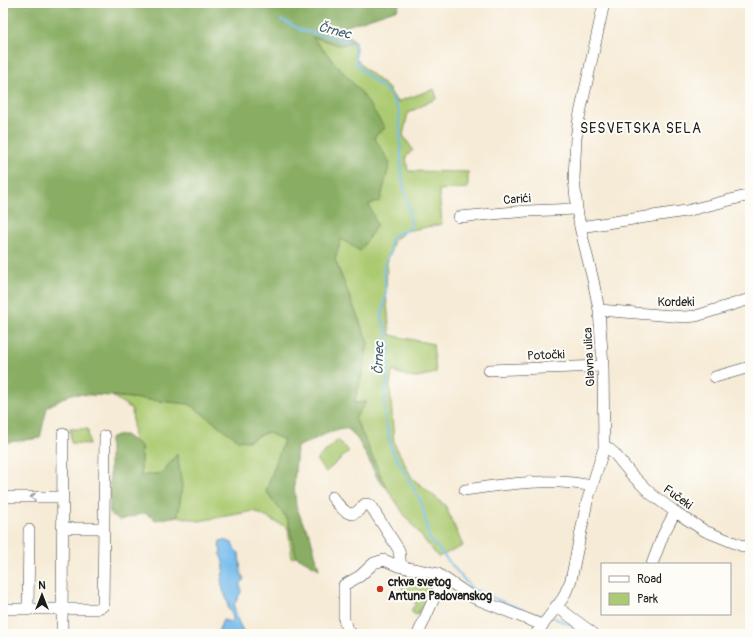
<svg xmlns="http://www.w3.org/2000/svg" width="753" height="637" font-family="Pangolin,sans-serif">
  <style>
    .green { fill: #acca71; stroke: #647346 }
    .forest { fill: #89ae63; stroke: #526540 }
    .water { fill: #74bbec; stroke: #486c84 }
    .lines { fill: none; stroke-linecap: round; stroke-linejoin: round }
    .stream { stroke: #74bbec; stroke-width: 2 }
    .minor-casing { stroke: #3d3b38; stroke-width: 12 }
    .minor { stroke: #fff; stroke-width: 11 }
    .oneway { stroke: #999 }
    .poi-dot { fill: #c8321e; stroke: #fdfcf7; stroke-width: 1.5 }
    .labels { text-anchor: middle; stroke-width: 4; stroke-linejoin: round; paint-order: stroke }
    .street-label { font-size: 12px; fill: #1c1c1c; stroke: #fdfcf7 }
    .poi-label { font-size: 12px; font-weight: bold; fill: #1c1c1c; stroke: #fdfcf7; text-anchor: start }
    .water-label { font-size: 13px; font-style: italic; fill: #3f5c6f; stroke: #fdfcf7 }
    .quarter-label { font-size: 14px; letter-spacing: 1px; fill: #1c1c1c; stroke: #fdfcf7 }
  </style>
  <rect width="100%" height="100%" fill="#fdfcf7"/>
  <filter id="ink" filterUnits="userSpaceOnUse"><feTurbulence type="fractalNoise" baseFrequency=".025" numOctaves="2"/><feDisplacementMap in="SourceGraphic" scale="8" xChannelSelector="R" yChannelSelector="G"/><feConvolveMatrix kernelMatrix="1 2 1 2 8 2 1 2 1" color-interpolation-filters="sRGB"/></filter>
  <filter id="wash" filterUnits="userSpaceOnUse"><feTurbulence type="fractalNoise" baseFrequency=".012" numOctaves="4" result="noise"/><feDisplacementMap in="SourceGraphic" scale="16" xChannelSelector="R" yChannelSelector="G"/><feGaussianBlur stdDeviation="0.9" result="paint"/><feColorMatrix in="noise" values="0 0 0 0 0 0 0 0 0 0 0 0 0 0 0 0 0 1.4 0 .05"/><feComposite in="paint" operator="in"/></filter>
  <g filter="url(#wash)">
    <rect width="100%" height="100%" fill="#f6ebd6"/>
    <!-- green -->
    <path class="green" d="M311 36 339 45 355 43V57L364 68 388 88 397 102 434 89 437 98 408 113 403 135 413 150 406 157 408 171 468 172V188L439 190 442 224 406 231 394 240 387 263 386 293 390 335 433 344 436 373 413 378 392 371 390 386 394 443 412 478 445 505 463 546 438 557 406 517 386 487 355 418 366 402 354 403 364 366 368 343 335 260 341 239 369 204 374 137Z
      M112 396 189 404 248 441 267 432 284 440 266 491 288 520 296 556 292 558 288 528 254 511 199 521 178 516 182 486 177 454 162 473 141 476V447L134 442 132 409Z
      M70 429H88L89 444 71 443Z
      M338 440 349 451 326 472 316 460Z
      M416 575 431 579 435 583 417 615 413 613 411 610 415 605V599L410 595 406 594 397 579Z"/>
    <!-- forest -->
    <path class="forest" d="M3 3H399L398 9 335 30 349 35 355 43 339 45 312 37 361 92 385 128 374 137 390 163 380 201 369 204 377 225 360 251 341 239 335 260 368 343 364 366 354 403 366 402 355 418 386 487C383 485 380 483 379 481 373 471 356 426 343 428 333 429 308 443 297 447L294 485 296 506 303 523 310 535 319 569 296 556 288 520 266 491 284 440 267 432 248 441 238 440 189 404 112 396 71 394 47 407 40 438 3 443Z
      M117 435H125L141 446V476L162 473 177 454 182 486 178 516 156 520 145 513 120 520 110 514V438Z"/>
    <!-- water -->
    <path class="water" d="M224 540 232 543 234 548 239 553 241 573 244 579 240 584 241 592 234 605C236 615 239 627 246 634H223L220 632 221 634H217L223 620 231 622 233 619 232 614 228 608V602L223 590 221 579 224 570 223 562 220 554 221 551 219 546 220 541Z"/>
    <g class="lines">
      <!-- stream -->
      <path class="stream" d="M282 20 303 31 333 37 353 43 356 47V64L366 74 390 94 399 111 402 179 409 208 411 225 407 231 396 233 390 242 391 252 383 267 386 291 382 316 390 344 384 411 391 448 422 504 429 538 472 589 532 614 546 615
        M554 618 575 627 584 634"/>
    </g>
  </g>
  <g filter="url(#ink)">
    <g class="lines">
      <!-- minor casing -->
      <g class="minor-casing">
        <path id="minor" d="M459 217 527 211 577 209
          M580 227 686 211 750 195
          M599 310 685 317 696 316 750 299
          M489 370 603 366
          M715 377 750 367
          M604 448H608L614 453 631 474 651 494 674 511 705 531 750 549
          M465 490C507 484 550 477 592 486
          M3 497H62
          M332 497C337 503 347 517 355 513 359 511 362 506 365 504L370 505 399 550 401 567
          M62 528H103
          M652 564 663 535 675 512
          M556 606 594 634
          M3 609H96L103 606 105 436
          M28 610 29 530
          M62 634 63 434
          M352 634 347 630 344 619V585L360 576 374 563 384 560 398 566 438 574 474 598 542 625
          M418 634 443 578
          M536 634 563 598 571 580 587 502 604 448 603 366 599 310 593 280 580 227 577 209 574 179 576 138 579 118 604 3"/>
      </g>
      <!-- minor -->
      <use href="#minor" class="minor"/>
    </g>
    <!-- one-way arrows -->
    <defs><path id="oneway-chevron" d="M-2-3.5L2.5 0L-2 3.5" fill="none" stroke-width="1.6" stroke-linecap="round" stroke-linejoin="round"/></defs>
    <use class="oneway" href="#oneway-chevron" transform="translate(33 497) rotate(-180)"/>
  </g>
  <!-- markers -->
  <circle class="poi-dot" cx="380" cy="589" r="4"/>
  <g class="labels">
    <!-- street labels -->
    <g class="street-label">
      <text transform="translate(517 199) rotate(-4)" y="4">Carići</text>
      <text x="676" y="306">Kordeki</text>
      <text transform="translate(546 355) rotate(-2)" y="4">Potočki</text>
      <text transform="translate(589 357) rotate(-93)" y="4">Glavna ulica</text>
      <text transform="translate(678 497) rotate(36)" y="4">Fučeki</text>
    </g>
    <!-- poi labels -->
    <g class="poi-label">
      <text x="388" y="586">crkva svetog<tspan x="388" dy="14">Antuna Padovanskog</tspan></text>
    </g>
    <!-- water labels -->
    <g class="water-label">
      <text transform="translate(335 30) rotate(14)" y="5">Črnec</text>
      <text transform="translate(378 358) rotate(-88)" y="5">Črnec</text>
    </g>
    <!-- quarter labels -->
    <g class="quarter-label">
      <text x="641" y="133">SESVETSKA SELA</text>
    </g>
  </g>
  <!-- margin -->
  <rect width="753" height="637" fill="none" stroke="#fdfcf7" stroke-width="16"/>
  <!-- legend -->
  <rect x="601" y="563" width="130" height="52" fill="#fdfcf7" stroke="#a3a29f"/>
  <rect x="609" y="576" width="20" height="6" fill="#ffffff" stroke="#a3a29f"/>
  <text x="637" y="583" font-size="12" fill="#1c1c1c">Road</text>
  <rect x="609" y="593" width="20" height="12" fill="#acca71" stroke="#a3a29f"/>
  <text x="637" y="603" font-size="12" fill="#1c1c1c">Park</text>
  <!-- north arrow -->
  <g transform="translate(42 595)" stroke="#fdfcf7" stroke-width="3" paint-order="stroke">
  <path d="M0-3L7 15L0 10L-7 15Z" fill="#1c1c1c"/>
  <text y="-6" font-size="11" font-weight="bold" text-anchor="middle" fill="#1c1c1c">N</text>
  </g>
</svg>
